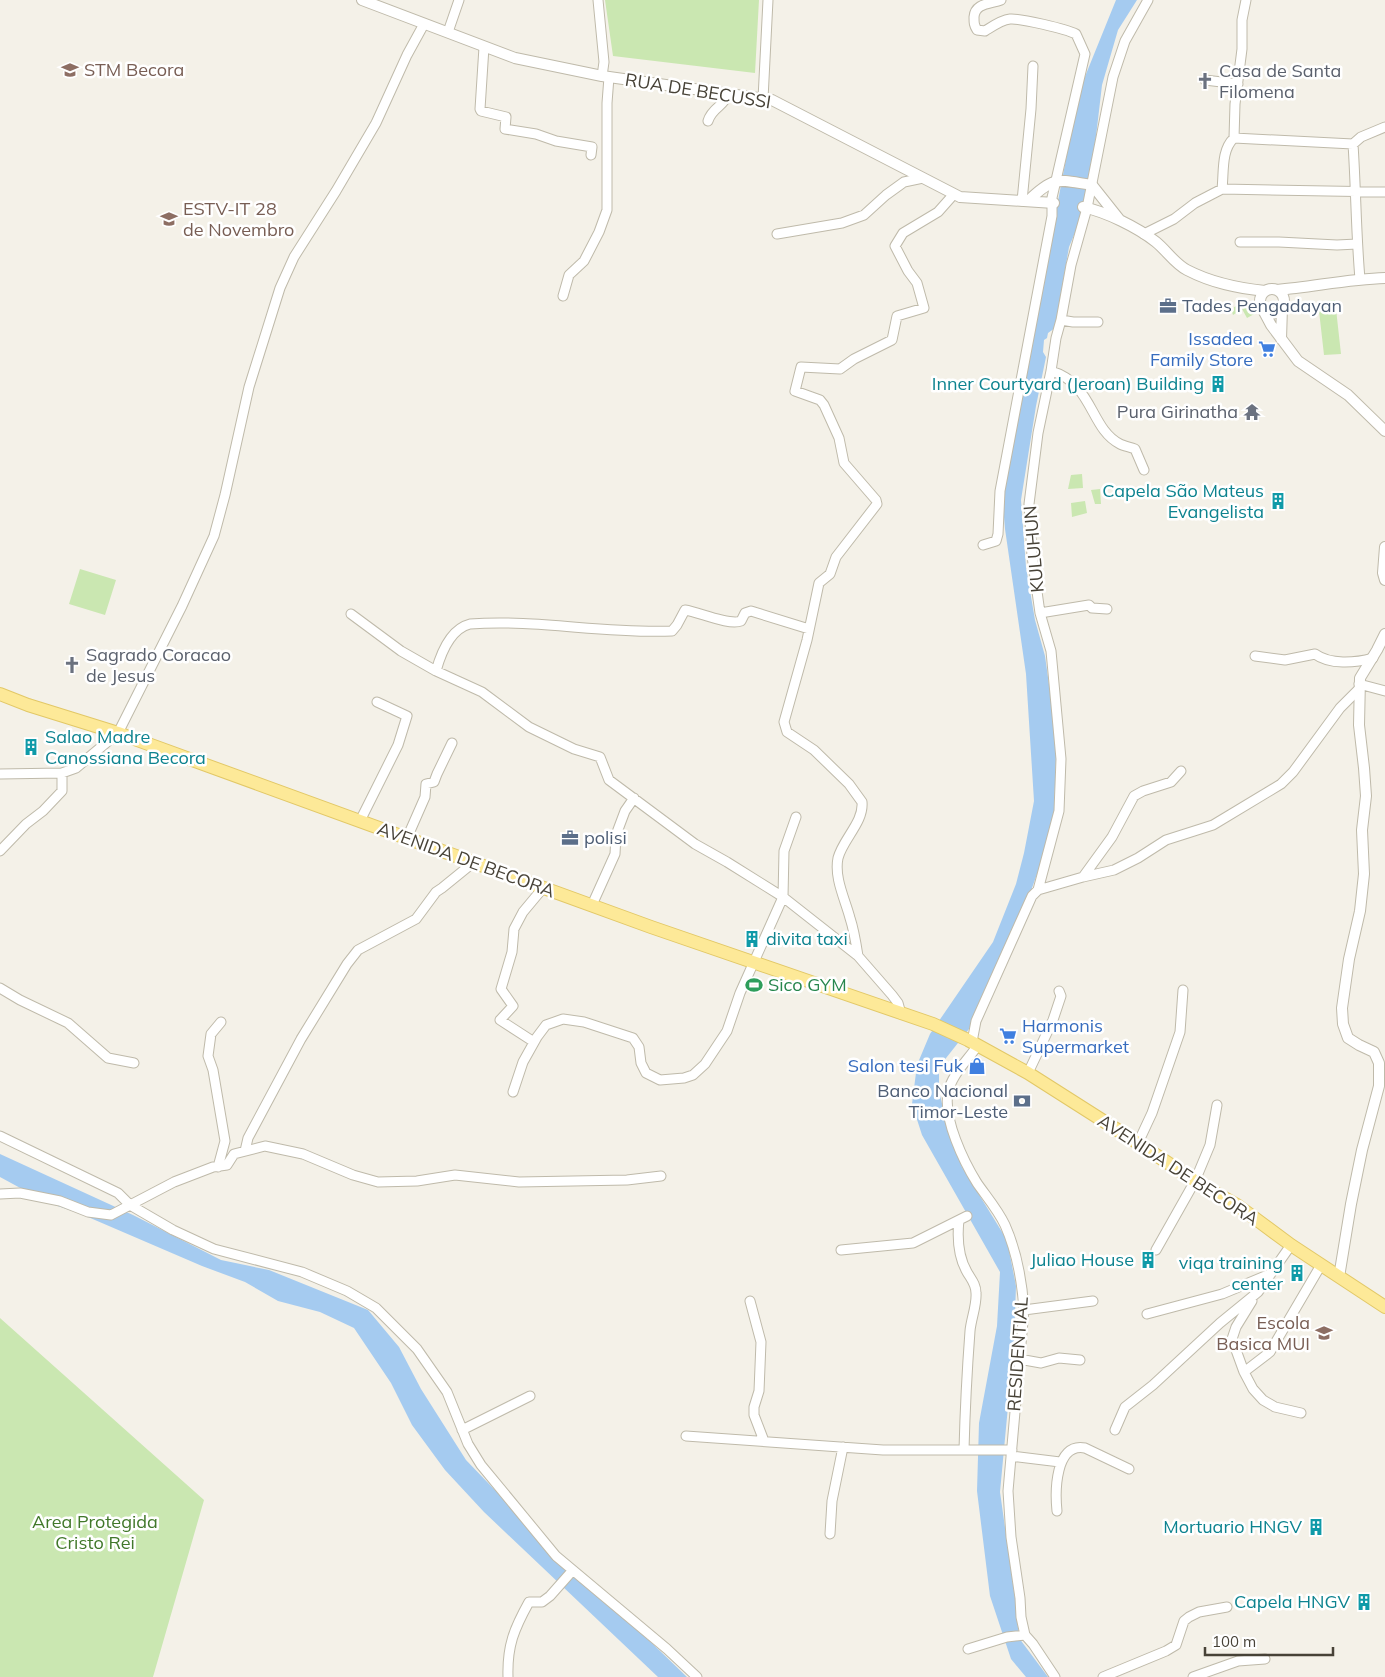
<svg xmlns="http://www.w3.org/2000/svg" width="1385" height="1677" font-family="Mulish,sans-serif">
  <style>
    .green { fill: #cae7b1 }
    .water { fill: #a5cbf0 }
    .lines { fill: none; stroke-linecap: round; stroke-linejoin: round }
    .minor-casing { stroke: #bfbaaa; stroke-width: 11 }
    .tertiary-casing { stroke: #bfbaaa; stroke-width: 12 }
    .primary-casing { stroke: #e2c867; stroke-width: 14 }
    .minor { stroke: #fff; stroke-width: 9 }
    .tertiary { stroke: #fff; stroke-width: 10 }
    .primary { stroke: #fde998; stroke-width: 12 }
    .labels { text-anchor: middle; stroke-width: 5; stroke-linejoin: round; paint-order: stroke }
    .education-label { font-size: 18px; fill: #785e54; stroke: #fff; text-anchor: start }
    .worship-label { font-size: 18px; fill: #5b616d; stroke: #fff; text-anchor: start }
    .street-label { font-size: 18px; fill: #474237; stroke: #fff }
    .service-label { font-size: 18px; fill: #4e5e75; stroke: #fff; text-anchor: start }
    .shop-label { font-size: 18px; fill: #366cbe; stroke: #fff; text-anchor: end }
    .culture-label { font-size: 18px; fill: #0d838f; stroke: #fff; text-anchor: end }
    .leisure-label { font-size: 18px; fill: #27864d; stroke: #fff; text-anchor: start }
    .park-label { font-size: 18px; fill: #41782a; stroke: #fff }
  </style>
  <rect width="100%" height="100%" fill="#f4f1e8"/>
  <!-- green -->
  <path class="green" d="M605 0H759L755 73 613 56Z
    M1335 300 1341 354 1324 355 1318 302Z
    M1249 302 1256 313 1247 318 1242 309 1233 315 1232 312 1234 311V307Z
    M1082 474 1083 488 1068 489 1071 475Z
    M1100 489 1101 504H1095L1091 490Z
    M1085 501 1087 513 1072 517 1071 503Z
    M80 569 116 580 105 615 69 604Z
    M0 1318 204 1500 153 1677H0Z"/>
  <!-- water -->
  <path class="water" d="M1116 0H1137L1118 30 1102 85 1095 145 1082 216 1069 247 1055 328 1048 333 1047 338 1044 340 1043 352 1046 357 1036 406 1021 500 1026 567 1035 620 1045 656 1052 706 1056 755 1054 814 1042 860 1027 902 977 1008 969 1029 939 1067V1091L949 1133 962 1167 1007 1240 1016 1286 1014 1342 1000 1492 1015 1598 1019 1638 1048 1677H1026L1011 1659 990 1596 977 1491 979 1423 997 1326 1000 1272 922 1135 912 1104 917 1065 930 1034 993 942 1016 884 1024 853 1034 801 1026 674 1005 529 1003 505 1004 483 1071 133 1084 79Z
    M0 1154 133 1215 221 1260 269 1270 368 1310 399 1347 421 1389 466 1460 517 1513 687 1677H658L484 1512 445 1470 412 1425 391 1383 354 1328 320 1312 278 1301 245 1282 202 1266 81 1214 46 1202 0 1177Z"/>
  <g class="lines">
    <!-- minor casing -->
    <g class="minor-casing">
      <path id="minor" d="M598 0 604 62 602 76
        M1001 0C990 4 975 3 974 17 974 23 974 25 977 30L985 31C993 26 1001 20 1010 19 1020 18 1066 29 1076 34L1085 54 1051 202
        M448 32 459 0
        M484 47 480 109 481 111 506 117 505 129 536 134 556 141 592 147 591 155
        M1205 80 1238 84
        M763 99 768 0
        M708 121C712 107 725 106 728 94
        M1234 138 1235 104 1242 49V20L1246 0
        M1353 144 1234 138C1221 150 1224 172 1222 189L1385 192
        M1022 201 1031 109 1033 66
        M777 234 842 223 864 215 886 195 904 182 923 178
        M1144 234 1174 219 1195 203 1222 189
        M1240 242H1279L1337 245 1357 244
        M1360 279C1356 234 1356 189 1353 144L1361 137 1385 127
        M563 296 569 275 584 261 599 232 607 210V103L609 77
        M1061 320 1073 322H1098
        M1051 371C1093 383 1090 429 1120 444 1124 446 1130 447 1135 449L1144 470
        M983 545 996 541 998 534 1000 491 1052 216V202
        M1040 613 1089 605 1092 608 1107 609
        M351 614 401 651 436 671 482 692 529 727 574 749 600 757 609 780 695 844 727 862 783 897 858 956 892 995 898 1003 901 1014
        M1255 656 1285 660 1315 654C1330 665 1355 663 1373 658
        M436 671C441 653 450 629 470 624 537 619 604 634 672 631L677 625 685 610C699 612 729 626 741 621L745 613 751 611 809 629
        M1359 684 1385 691
        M0 774 62 773 76 768 118 733 182 606 214 536 225 495 249 387 280 288 294 257 336 191 376 123 407 55 424 24
        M360 821 398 745 407 716 377 702
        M407 838 425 797 426 784 434 782 437 774 452 743
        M0 851 26 824 43 811 62 791V773
        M1083 877 1114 870 1138 858 1166 840 1213 825 1281 784 1293 772 1340 708 1359 689
        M1038 890 1059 811 1061 759 1051 651 1040 613 1032 556 1029 504 1038 433 1051 371 1056 338 1061 320 1071 265 1087 208 1113 77 1125 41 1148 0
        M592 905 615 854 616 835 625 811 634 798
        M858 956C856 943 854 930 850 918 845 899 834 878 838 858 843 839 864 822 862 802L849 784 814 750 787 732 784 722 807 640 819 583 830 574 836 557 877 504 876 500 844 463 839 438 824 405 820 400 795 391 801 367 840 369 854 359 892 340 897 316 924 308 917 283 908 271 895 246 903 233 938 212 954 194
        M0 988 20 1000 68 1023 108 1058 134 1063
        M534 1042 500 1020 513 1006 501 989 512 952 514 929 523 912 543 888
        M972 1042 976 1021 1032 896 1038 890 1083 877 1112 837 1134 796 1143 791 1171 782 1181 771
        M978 1045C968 1060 951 1075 948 1093 943 1119 964 1162 977 1183 986 1196 998 1210 1005 1225 1017 1252 1022 1280 1024 1310L1008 1491 1011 1537 1020 1598 1021 1617 1025 1635 1033 1644 1055 1677
        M1028 1073 1053 1020 1061 996 1059 991
        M513 1092 523 1062 537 1037 546 1025 563 1019 584 1022 633 1038 639 1047 641 1063 646 1073 660 1080 684 1078 693 1075 705 1064 727 1031 740 993 783 897 784 851 796 817
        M0 1136 118 1193 130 1205 173 1230 214 1249 302 1272 347 1291 376 1308 417 1349 447 1392 468 1444 481 1465 556 1556 667 1649 697 1677
        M1138 1143 1152 1113 1180 1032 1183 990
        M245 1151 248 1138 301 1039 347 964 358 950 416 919 436 892 442 888 474 862
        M218 1167 225 1141 213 1070 208 1056 211 1034 221 1022
        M0 1194 20 1193 60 1201 88 1212 111 1215 174 1182 213 1167 227 1165 234 1154 265 1146 303 1154 353 1175 378 1182 417 1181 455 1175 519 1182 627 1180 661 1176
        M959 1220C957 1238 958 1256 967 1272 971 1279 976 1284 976 1293 977 1305 971 1319 970 1331 967 1371 965 1410 964 1450
        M841 1250 913 1243 967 1216
        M1156 1250 1195 1181 1210 1145 1217 1105
        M750 1301 761 1342 759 1391 754 1407V1415L764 1441
        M1252 1301 1236 1327 1232 1339 1244 1372 1253 1389 1263 1400 1275 1407 1301 1413
        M1024 1310 1093 1301
        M1147 1314 1222 1294 1270 1274
        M1019 1359 1041 1363 1059 1358 1080 1360
        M1244 1372 1270 1352 1321 1265
        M462 1430 530 1396
        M1115 1430 1125 1407 1153 1385 1220 1323 1258 1292 1291 1245
        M686 1436 883 1450H1012
        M1011 1456 1060 1462
        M1057 1511C1055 1492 1055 1442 1085 1448L1129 1469
        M830 1534 832 1501 843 1447
        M968 1649 1007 1637 1025 1635
        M508 1677C507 1646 514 1629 529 1602H542L550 1596 573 1570
        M1103 1677 1166 1651 1176 1645 1184 1621 1189 1617 1199 1612 1227 1607
        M1193 1677 1238 1661 1265 1659"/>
    </g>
    <!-- tertiary casing -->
    <g class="tertiary-casing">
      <path id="tertiary" d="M362 0 515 58 602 76 772 100 960 197 1054 203
        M1028 201C1055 175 1058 180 1092 185L1119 219
        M1083 207C1106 212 1137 227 1156 242 1166 250 1175 264 1187 270 1212 283 1237 288 1265 291
        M1260 301a12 12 0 1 1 24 0a12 12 0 1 1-24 0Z
        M1277 290C1313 287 1348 279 1385 278
        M1263 310 1271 325 1298 361 1348 395 1385 431
        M1281 339 1282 307
        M1385 547 1383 573 1385 580
        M1339 1277 1351 1204 1362 1150 1379 1086V1063L1374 1052 1359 1045 1348 1038 1343 1024 1342 1008 1349 959 1360 911 1364 874 1362 830 1366 796 1364 768 1359 725 1360 678 1377 650 1385 634"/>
    </g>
    <!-- primary casing -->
    <g class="primary-casing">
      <path id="primary" d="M0 694 28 705 118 733 651 927 933 1024 968 1040 1028 1073 1138 1143 1198 1183 1237 1205 1291 1245 1385 1307"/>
    </g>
    <!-- minor -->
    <use href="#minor" class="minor"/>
    <!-- tertiary -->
    <use href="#tertiary" class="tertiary"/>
    <!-- primary -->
    <use href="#primary" class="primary"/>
  </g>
  <!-- icons -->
  <defs>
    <g id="school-bare" transform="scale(1.35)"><path d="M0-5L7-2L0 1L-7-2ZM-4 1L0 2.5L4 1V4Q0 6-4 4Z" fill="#8d6e63" stroke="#fff" stroke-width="2.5" paint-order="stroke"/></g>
    <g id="church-bare" transform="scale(1.35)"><path d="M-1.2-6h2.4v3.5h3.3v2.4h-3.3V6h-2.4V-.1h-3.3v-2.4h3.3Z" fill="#6b7280" stroke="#fff" stroke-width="2.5" paint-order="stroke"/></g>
    <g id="office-bare" transform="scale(1.35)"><path d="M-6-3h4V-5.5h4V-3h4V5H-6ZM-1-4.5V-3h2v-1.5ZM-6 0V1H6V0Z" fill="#5c6f8a" stroke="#fff" stroke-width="2.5" paint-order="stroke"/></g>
    <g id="supermarket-bare" transform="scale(1.35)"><path d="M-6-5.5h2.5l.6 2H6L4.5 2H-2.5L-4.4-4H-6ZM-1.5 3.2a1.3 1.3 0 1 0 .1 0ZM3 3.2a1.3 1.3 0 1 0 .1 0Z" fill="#3f7fe0" stroke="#fff" stroke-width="2.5" paint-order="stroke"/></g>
    <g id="building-bare" transform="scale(1.35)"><path d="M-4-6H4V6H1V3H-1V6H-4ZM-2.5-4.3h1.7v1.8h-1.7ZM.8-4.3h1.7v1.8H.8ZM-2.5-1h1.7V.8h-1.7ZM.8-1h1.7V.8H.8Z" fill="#0f9aa8" stroke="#fff" stroke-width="2.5" paint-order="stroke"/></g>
    <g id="temple-bare" transform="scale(1.35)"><path d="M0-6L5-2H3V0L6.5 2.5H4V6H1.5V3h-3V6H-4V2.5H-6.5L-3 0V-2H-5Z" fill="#6b7280" stroke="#fff" stroke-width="2.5" paint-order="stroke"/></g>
    <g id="stadium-bare" transform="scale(1.35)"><path d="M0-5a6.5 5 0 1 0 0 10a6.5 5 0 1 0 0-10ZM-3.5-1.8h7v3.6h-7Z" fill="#2e9e5b" stroke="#fff" stroke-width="2.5" paint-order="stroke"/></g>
    <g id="shop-bare" transform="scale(1.35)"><path d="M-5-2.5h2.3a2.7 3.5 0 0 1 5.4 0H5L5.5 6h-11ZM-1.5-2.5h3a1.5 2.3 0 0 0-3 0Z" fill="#3f7fe0" stroke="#fff" stroke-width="2.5" paint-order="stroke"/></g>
    <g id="bank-bare" transform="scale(1.35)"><path d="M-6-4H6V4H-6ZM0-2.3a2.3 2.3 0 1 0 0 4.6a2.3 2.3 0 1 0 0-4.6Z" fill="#5c6f8a" stroke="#fff" stroke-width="2.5" paint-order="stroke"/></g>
  </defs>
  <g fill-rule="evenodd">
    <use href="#school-bare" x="70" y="70"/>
    <use href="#church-bare" x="1205" y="81"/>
    <use href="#school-bare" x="169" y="219"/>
    <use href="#office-bare" x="1168" y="306"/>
    <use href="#supermarket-bare" x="1267" y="349"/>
    <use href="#building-bare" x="1218" y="384"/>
    <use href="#temple-bare" x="1252" y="412"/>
    <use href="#building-bare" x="1278" y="501"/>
    <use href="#church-bare" x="72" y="665"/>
    <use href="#building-bare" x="31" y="747"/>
    <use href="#office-bare" x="570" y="838"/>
    <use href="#building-bare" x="752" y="939"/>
    <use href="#stadium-bare" x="754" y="985"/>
    <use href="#supermarket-bare" x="1008" y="1036"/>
    <use href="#shop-bare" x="977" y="1066"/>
    <use href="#bank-bare" x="1022" y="1101"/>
    <use href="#building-bare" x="1148" y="1260"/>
    <use href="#building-bare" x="1297" y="1273"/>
    <use href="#school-bare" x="1324" y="1333"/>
    <use href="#building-bare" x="1316" y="1527"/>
    <use href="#building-bare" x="1364" y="1602"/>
  </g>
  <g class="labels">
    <!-- education labels -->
    <g class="education-label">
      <text x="84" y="76">STM Becora</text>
      <text x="183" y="215">ESTV-IT 28<tspan x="183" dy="21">de Novembro</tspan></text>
      <text x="1310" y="1329" text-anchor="end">Escola<tspan x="1310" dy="21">Basica MUI</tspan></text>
    </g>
    <!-- worship labels -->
    <g class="worship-label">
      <text x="1219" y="77">Casa de Santa<tspan x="1219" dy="21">Filomena</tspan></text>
      <text x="1238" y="418" text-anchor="end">Pura Girinatha</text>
      <text x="86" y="661">Sagrado Coracao<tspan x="86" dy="21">de Jesus</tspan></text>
    </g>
    <!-- street labels -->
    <g class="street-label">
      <text transform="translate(698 91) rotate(9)" y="6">RUA DE BECUSSI</text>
      <text transform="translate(1034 549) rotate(-95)" y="6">KULUHUN</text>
      <text transform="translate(466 860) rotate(20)" y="6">AVENIDA DE BECORA</text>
      <text transform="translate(1178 1170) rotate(33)" y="6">AVENIDA DE BECORA</text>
      <text transform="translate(1018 1354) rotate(-86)" y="6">RESIDENTIAL</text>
    </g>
    <!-- service labels -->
    <g class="service-label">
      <text x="1182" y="312">Tades Pengadayan</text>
      <text x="584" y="844">polisi</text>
      <text x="1008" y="1097" text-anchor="end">Banco Nacional<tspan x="1008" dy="21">Timor-Leste</tspan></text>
    </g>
    <!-- shop labels -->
    <g class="shop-label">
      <text x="1253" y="345">Issadea<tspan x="1253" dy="21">Family Store</tspan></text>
      <text x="1022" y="1032" text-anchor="start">Harmonis<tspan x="1022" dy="21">Supermarket</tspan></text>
      <text x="963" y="1072">Salon tesi Fuk</text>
    </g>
    <!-- culture labels -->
    <g class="culture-label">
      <text x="1204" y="390">Inner Courtyard (Jeroan) Building</text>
      <text x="1264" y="497">Capela São Mateus<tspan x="1264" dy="21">Evangelista</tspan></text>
      <text x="45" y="743" text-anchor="start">Salao Madre<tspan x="45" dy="21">Canossiana Becora</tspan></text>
      <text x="766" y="945" text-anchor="start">divita taxi</text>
      <text x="1134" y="1266">Juliao House</text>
      <text x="1283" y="1269">viqa training<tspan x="1283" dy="21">center</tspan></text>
      <text x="1302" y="1533">Mortuario HNGV</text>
      <text x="1350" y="1608">Capela HNGV</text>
    </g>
    <!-- leisure labels -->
    <g class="leisure-label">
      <text x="768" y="991">Sico GYM</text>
    </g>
    <!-- park labels -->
    <g class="park-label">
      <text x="95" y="1528">Area Protegida<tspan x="95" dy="21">Cristo Rei</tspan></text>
    </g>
  </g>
  <!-- scale -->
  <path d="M1205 1647v8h128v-8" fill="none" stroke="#474237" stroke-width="2.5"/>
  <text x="1212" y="1647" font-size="15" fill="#474237" stroke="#ffffff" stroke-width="4" paint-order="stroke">100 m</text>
</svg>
